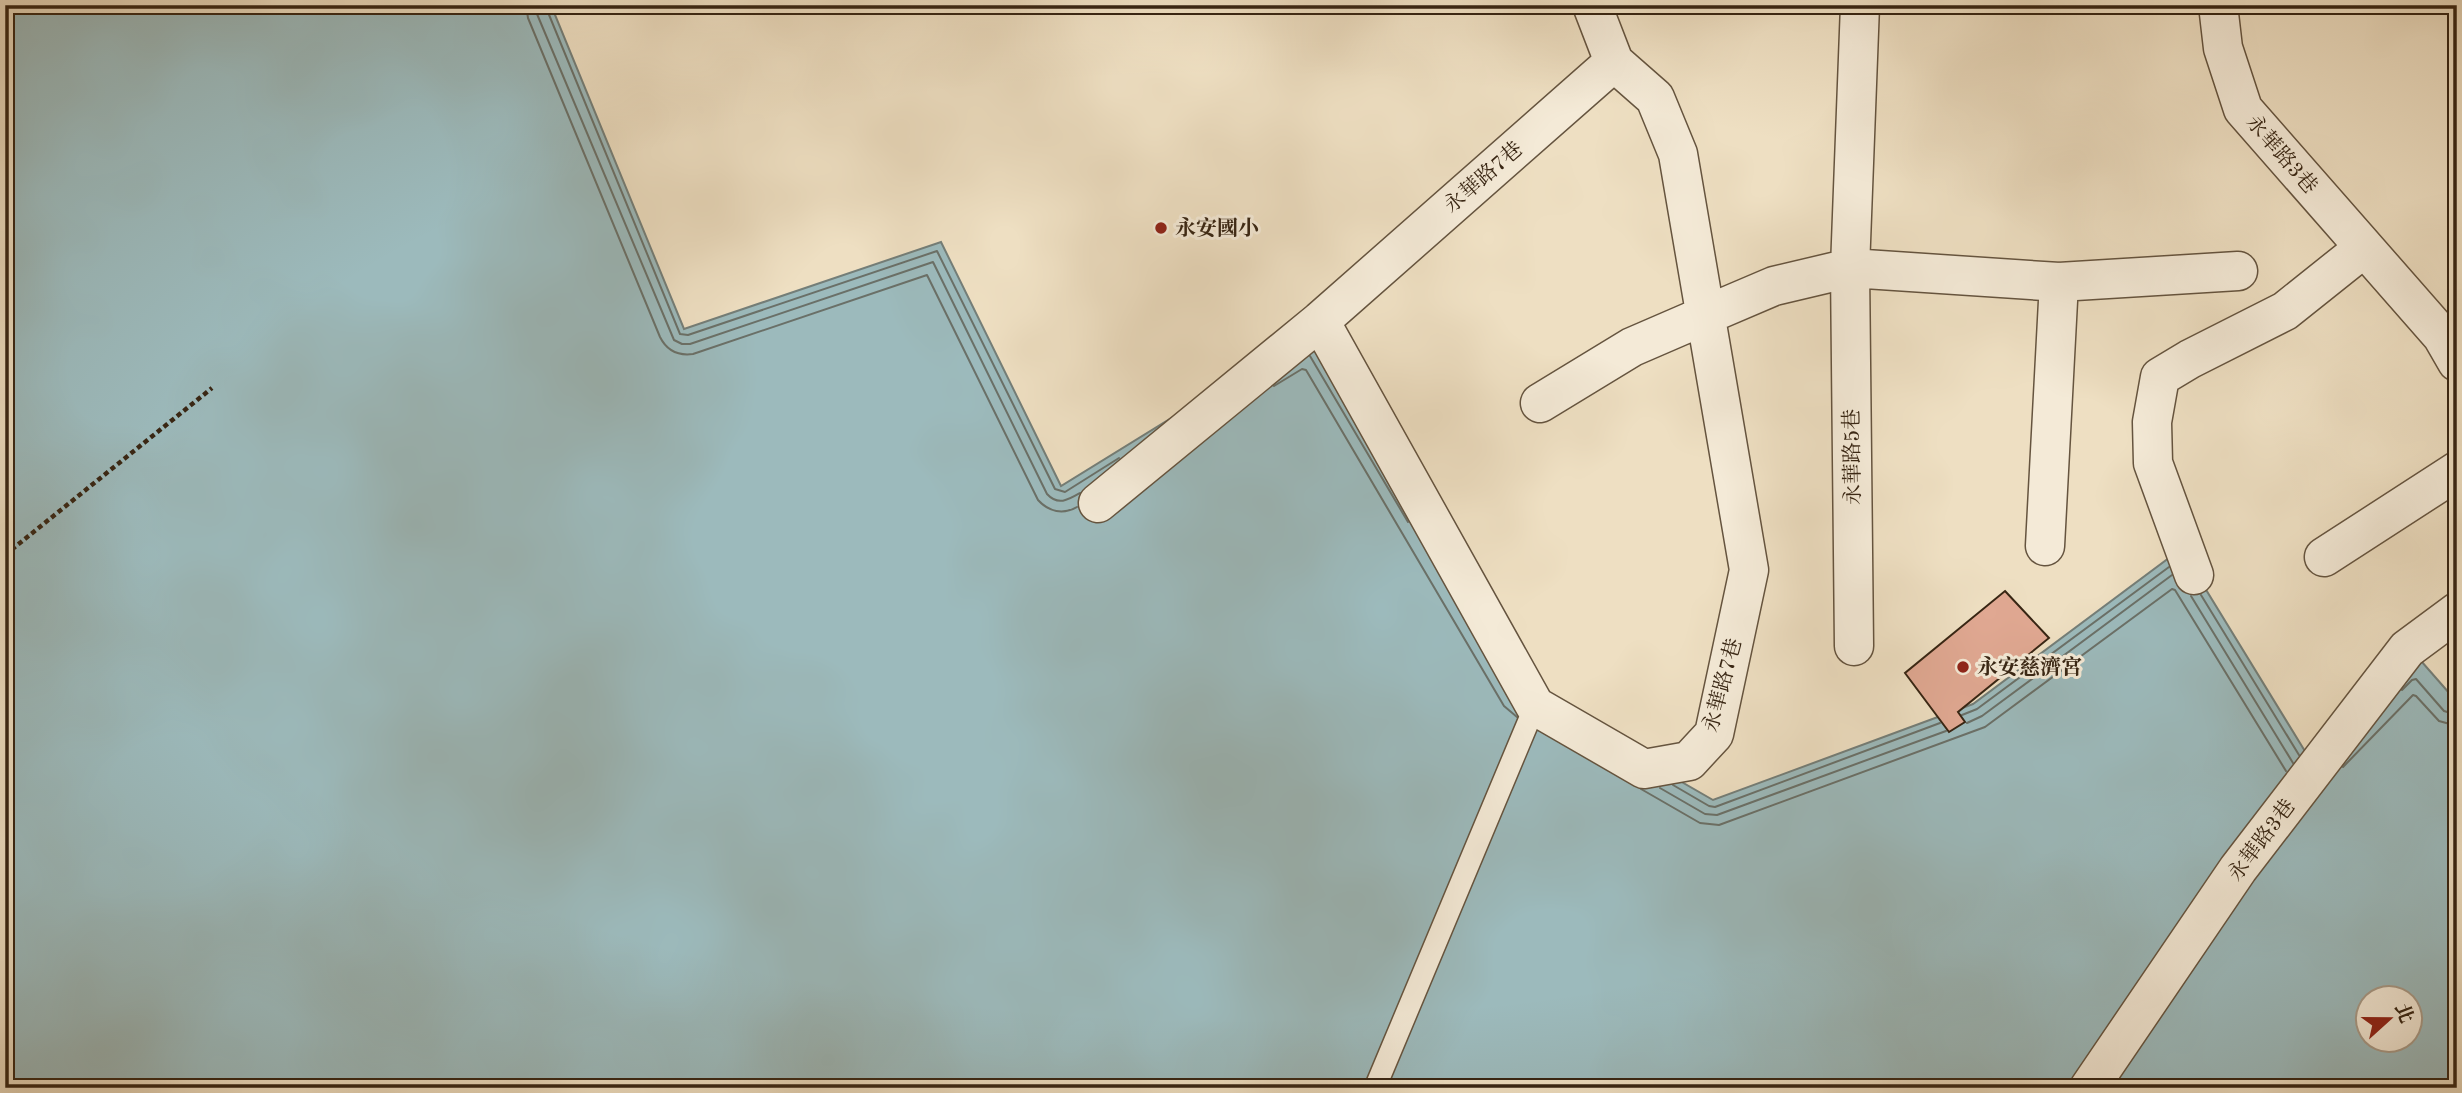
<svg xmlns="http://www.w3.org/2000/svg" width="2462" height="1093" font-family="'Old Standard TT','Noto Serif TC',serif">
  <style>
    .water { fill: #9cbabc; stroke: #747e78; stroke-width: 2; fill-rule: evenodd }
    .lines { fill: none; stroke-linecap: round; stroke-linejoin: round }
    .shore { stroke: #6a7068; stroke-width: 2 }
    .building { fill: #e0a892; stroke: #372513; stroke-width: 2 }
    .lane-casing { stroke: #65543f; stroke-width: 24 }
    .street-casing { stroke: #65543f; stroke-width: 41 }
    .path { stroke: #372513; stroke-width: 4.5; stroke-dasharray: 5 3.5; stroke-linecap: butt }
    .lane { stroke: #f4ead7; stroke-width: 21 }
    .street { stroke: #f4ead7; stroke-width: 38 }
    .poi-dot { fill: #8f2418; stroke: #f4ead7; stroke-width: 2.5 }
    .labels { text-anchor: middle; stroke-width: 6; stroke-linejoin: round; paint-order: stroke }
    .street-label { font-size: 21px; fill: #372513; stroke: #f4ead7 }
    .poi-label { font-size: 21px; font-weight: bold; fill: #372513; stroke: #f4ead7; text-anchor: start }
  </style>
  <rect width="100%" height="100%" fill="#eedfc2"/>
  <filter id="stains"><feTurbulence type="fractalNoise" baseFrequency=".00286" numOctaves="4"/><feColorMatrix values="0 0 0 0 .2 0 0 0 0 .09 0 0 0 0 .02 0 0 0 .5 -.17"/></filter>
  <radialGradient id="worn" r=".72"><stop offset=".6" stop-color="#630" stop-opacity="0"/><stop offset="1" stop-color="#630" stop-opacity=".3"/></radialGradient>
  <!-- water -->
  <path class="water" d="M5 5H551L684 329 941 242 1061 486 1314 330 1527 693 1713 800 1973 704 2181 549 2311 761 2415 654 2457 702V1088H5ZM2368 998H2410V1040H2368Z"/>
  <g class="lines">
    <!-- shore -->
    <path class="shore" d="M526 5 528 18 660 337C667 351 678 356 693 354L927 275 1038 500C1049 512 1063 515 1077 507
      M536 5 537 14 674 340 682 344H690L933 262 1047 494C1058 506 1068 500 1080 493
      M545 5 680 334 688 335 937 251 1055 489 1065 492 1119 458
      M1310 356 1408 522
      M1274 386 1302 369 1306 370 1504 706 1517 717
      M2201 595 2299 755
      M2191 596 2293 763
      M2402 690 2412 680 2416 679 2444 711 2457 715
      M1962 715 1977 709 2169 567
      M1967 723 1982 716 2172 575
      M2343 767 2413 695 2416 696 2439 721 2457 726
      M1673 785 1709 806 1715 807 1940 723
      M1660 788 1705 814 1717 815 1946 731
      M1641 789 1700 823 1719 825 1985 727 2172 589 2175 590 2286 771"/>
  </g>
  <!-- building -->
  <path class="building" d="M2005 591 2049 638 1958 712 1965 722 1949 732 1905 673Z"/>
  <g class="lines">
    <!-- lane casing -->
    <g class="lane-casing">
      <path id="lane" d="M1375 1088 1535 706"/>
    </g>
    <!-- street casing -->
    <g class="street-casing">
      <path id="street" d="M2218 5 2223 48 2243 109 2442 336 2457 362
        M1320 321 1535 706 1644 769 1689 761 1714 734 1749 570 1678 154 1655 98 1614 62 1592 5
        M1540 403 1632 347 1706 315 1774 286 1850 268 2059 282 2238 271
        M1098 503 1320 321 1614 62
        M2045 546 2059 282
        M2324 557 2457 471
        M2194 575 2153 463 2152 422 2160 377 2190 359 2285 311 2364 248
        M1854 646 1850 268 1860 5
        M2089 1088 2238 869 2407 649 2457 612"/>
    </g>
    <!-- path -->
    <path class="path" d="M5 555 212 388"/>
    <!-- lane -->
    <use href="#lane" class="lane"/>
    <!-- street -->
    <use href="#street" class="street"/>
  </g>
  <!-- markers -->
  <g class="poi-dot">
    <circle cx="1161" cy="228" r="7"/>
    <circle cx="1963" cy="667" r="7"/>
  </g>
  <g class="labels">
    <!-- street labels -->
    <g class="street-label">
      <text transform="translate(2282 154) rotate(49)" y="7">永華路3巷</text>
      <text transform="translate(1483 177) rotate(-41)" y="7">永華路7巷</text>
      <text transform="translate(1852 457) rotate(-91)" y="7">永華路5巷</text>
      <text transform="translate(1722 685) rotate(-75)" y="7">永華路7巷</text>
      <text transform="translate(2261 840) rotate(-53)" y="7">永華路3巷</text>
    </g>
    <!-- poi labels -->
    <g class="poi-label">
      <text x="1175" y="235">永安國小</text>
      <text x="1977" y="674">永安慈濟宮</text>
    </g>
  </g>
  <!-- margin -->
  <rect width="2462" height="1093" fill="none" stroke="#eedfc2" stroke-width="28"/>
  <rect x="7" y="7" width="2448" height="1079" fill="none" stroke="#372513" stroke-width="3.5"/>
  <rect x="14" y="14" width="2434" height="1065" fill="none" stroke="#372513" stroke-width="2"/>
  <!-- north arrow -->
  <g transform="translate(2389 1019) rotate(69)"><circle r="33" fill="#f4ead7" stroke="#a89b89" stroke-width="2"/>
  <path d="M0-5L12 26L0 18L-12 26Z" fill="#8f2418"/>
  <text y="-10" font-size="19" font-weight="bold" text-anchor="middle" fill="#372513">北</text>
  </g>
  <rect width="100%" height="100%" filter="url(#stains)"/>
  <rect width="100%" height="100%" fill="url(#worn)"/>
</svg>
